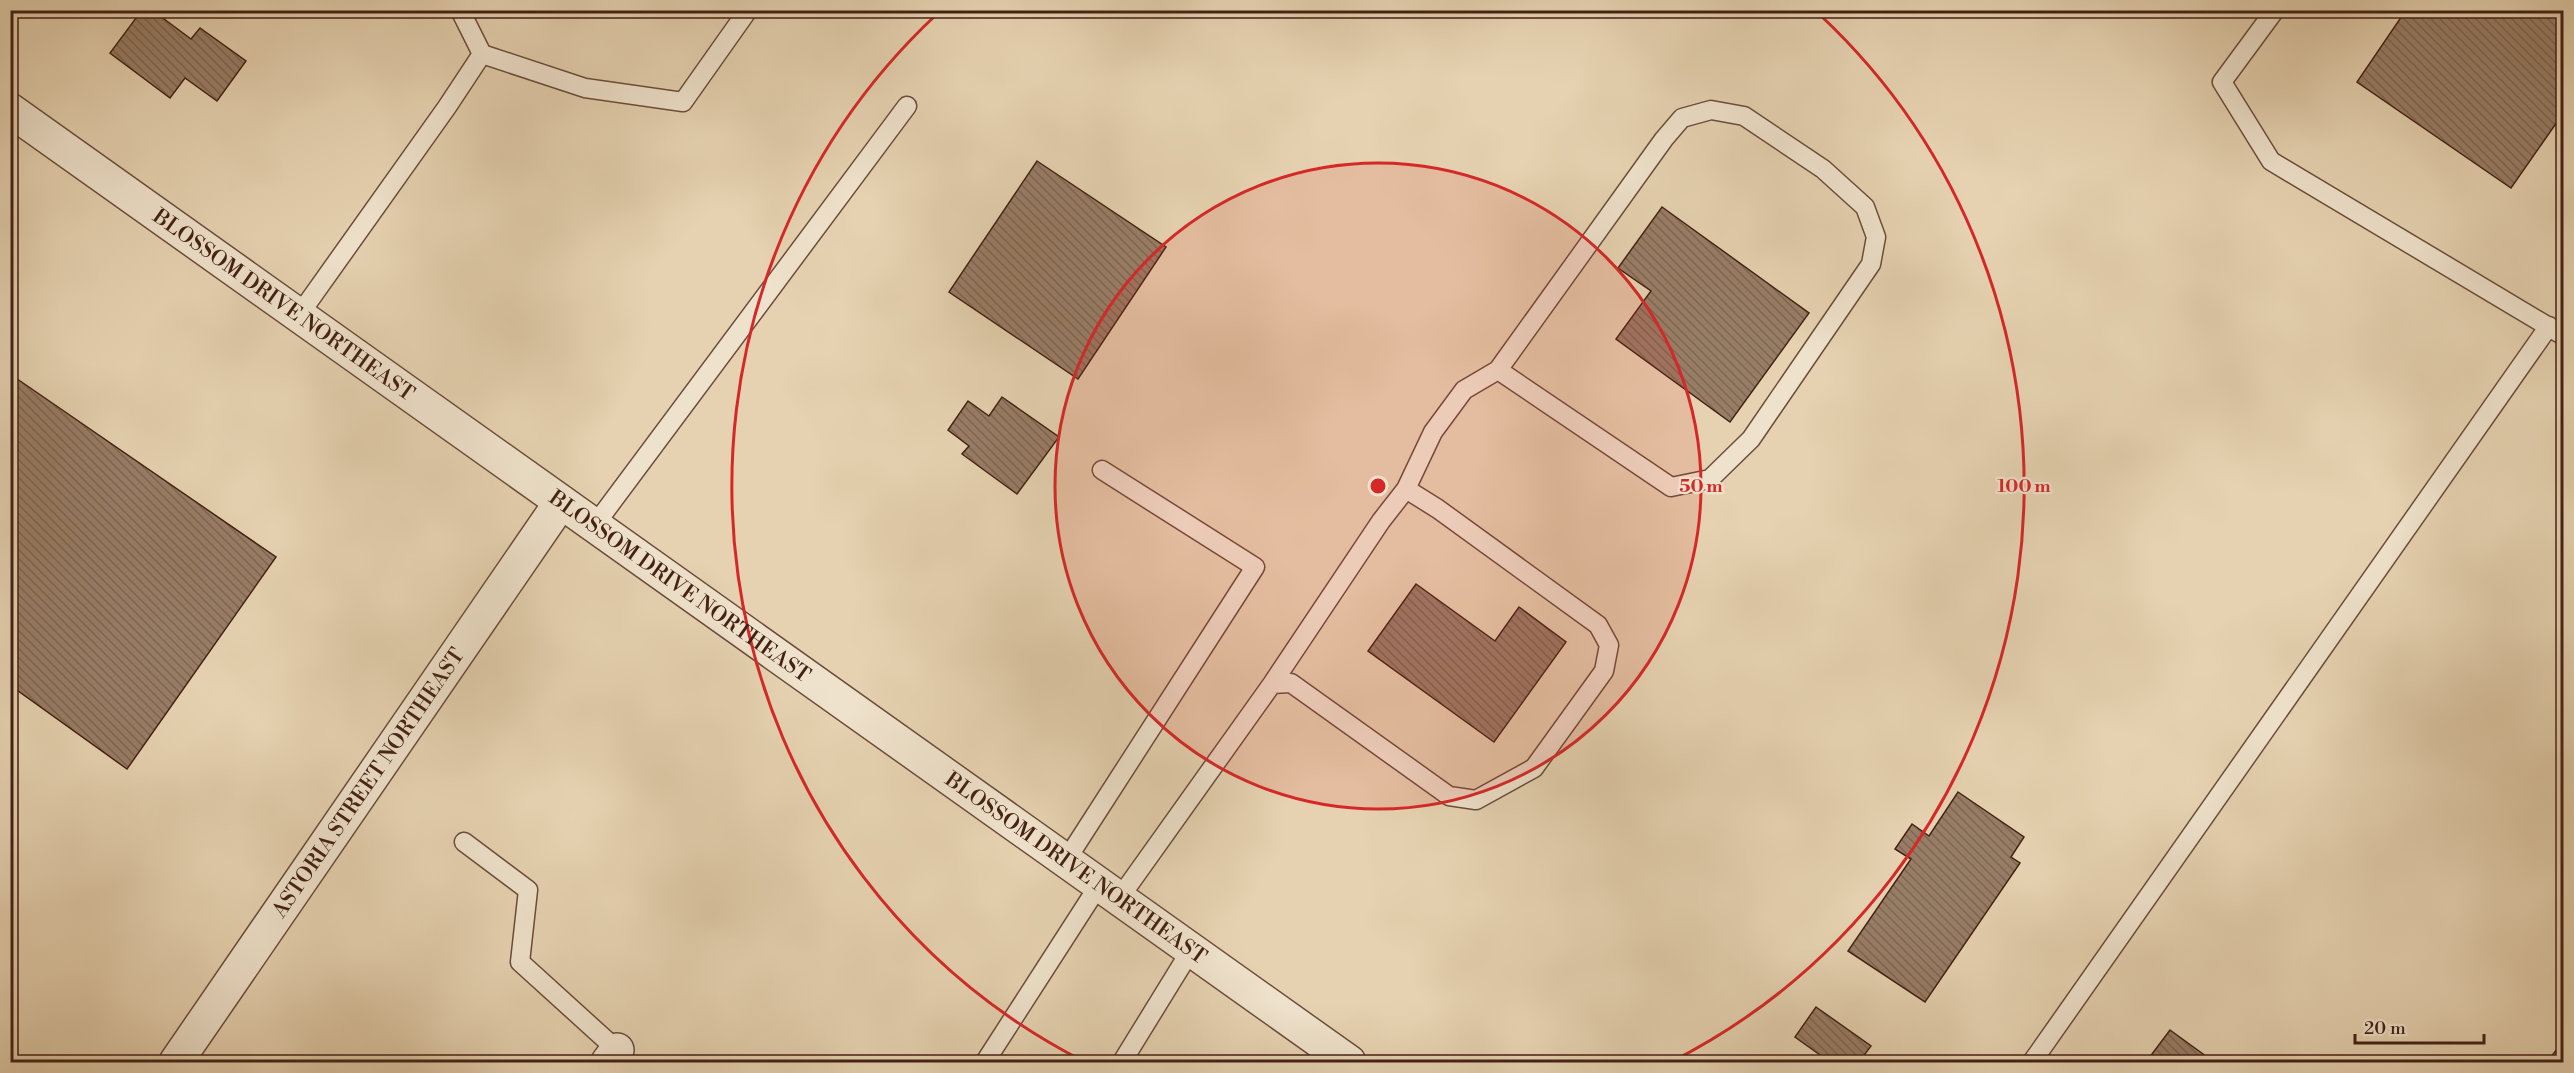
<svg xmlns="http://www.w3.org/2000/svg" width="2574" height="1073" font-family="'Libre Bodoni',serif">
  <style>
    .building { fill: url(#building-back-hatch); stroke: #432114; stroke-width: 1.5 }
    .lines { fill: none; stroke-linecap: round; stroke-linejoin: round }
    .service-casing { stroke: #6c4d3b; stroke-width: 21 }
    .minor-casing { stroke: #6c4d3b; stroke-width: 36 }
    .tertiary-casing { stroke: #6c4d3b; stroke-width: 36 }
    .service { stroke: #efe2cc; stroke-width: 18 }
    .minor { stroke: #efe2cc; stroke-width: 33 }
    .tertiary { stroke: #efe2cc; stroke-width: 33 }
    .ring { fill: none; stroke: #d62828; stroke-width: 3 }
    .labels { text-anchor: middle; stroke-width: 4.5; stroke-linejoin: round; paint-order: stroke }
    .street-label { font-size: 21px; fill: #432114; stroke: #efe2cc }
    .centre { fill: #d62828; stroke: #efe2cc; stroke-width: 3 }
    .ring-label { font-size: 18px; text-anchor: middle; font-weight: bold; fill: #d62828; stroke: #efe2cc; stroke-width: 4.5; stroke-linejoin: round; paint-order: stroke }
  </style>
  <defs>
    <pattern id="building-back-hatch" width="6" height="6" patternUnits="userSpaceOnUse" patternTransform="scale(1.5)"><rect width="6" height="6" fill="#987d66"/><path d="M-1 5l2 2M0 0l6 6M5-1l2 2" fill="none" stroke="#7e6653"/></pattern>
  </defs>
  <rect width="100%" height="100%" fill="#e6d2b1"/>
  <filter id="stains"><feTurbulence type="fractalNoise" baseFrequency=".00333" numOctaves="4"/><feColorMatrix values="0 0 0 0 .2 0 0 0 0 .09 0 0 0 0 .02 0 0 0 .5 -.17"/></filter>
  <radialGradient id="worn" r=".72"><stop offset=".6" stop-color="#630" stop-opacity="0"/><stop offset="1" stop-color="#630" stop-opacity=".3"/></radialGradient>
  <!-- building -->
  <path class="building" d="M142 10H152L191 39 200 28 246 61 217 101 185 78 170 98 110 53Z
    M2406 10H2564V112L2511 188 2357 82Z
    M1037 161 1166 247 1078 379 949 292Z
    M1662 207 1809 313 1730 422 1616 339 1651 291 1618 268Z
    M10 374 276 557 127 769 10 685Z
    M1002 397 1059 437 1017 494 962 454 969 446 948 430 968 401 989 416Z
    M1416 584 1495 641 1519 607 1566 642 1494 742 1368 651Z
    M1958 792 2024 837 2011 857 2020 863 1925 1002 1848 951 1911 859 1895 849 1912 824 1929 836Z
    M1816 1007 1871 1046 1859 1062H1830L1795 1037Z
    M2170 1030 2214 1062H2146Z
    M2564 1040V1062H2547Z"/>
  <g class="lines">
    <!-- service casing -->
    <g class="service-casing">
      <path id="service" d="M460 10 482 54 585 88 683 102 748 10
        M2275 10 2222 82 2271 161 2564 336
        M299 315 447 107 482 54
        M1406 489 1433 432 1464 390 1498 370 1671 487 1710 479 1751 439 1871 264 1876 237 1865 207 1823 169 1744 116 1711 110 1682 118 1664 139 1498 370
        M594 526 907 106
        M464 842 528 890 520 962 617 1050
        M1065 862 1255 567 1102 470
        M1118 900 1272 684 1381 521 1406 489 1438 509 1598 625 1609 645 1604 671 1534 768 1476 800 1449 796 1291 683 1272 684
        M985 1062 1099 885
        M1122 1062 1191 950
        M2032 1062 2549 326"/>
    </g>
    <!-- minor casing -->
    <g class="minor-casing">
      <path id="minor" d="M608 1062 617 1050"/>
    </g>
    <!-- tertiary casing -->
    <g class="tertiary-casing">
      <g id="tertiary">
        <path id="s1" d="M10 110 1349 1062"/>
        <path id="s2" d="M176 1062 561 502"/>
      </g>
    </g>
    <!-- service -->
    <use href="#service" class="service"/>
    <!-- minor -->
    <use href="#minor" class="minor"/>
    <!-- tertiary -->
    <use href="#tertiary" class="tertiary"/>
  </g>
  <!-- distance rings -->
  <circle cx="1378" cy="486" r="323" fill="#d62828" fill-opacity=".12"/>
  <g class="ring">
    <circle cx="1378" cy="486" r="323"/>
    <path d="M1085 1062A646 646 0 0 1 937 14M1819 14A646 646 0 0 1 1671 1062"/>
  </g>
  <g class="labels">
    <!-- street labels -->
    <g class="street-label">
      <text dy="7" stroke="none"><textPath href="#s1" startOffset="336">BLOSSOM DRIVE NORTHEAST</textPath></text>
      <text dy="7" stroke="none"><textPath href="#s1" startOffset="822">BLOSSOM DRIVE NORTHEAST</textPath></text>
      <text dy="7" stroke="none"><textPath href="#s2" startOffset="339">ASTORIA STREET NORTHEAST</textPath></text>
      <text dy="7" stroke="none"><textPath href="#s1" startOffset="1308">BLOSSOM DRIVE NORTHEAST</textPath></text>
    </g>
  </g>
  <circle cx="1378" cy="486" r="9" class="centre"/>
  <g class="ring-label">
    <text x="1701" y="492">50 m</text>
    <text x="2024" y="492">100 m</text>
  </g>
  <!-- margin -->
  <rect width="2574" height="1073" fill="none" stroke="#e6d2b1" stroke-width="36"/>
  <rect x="12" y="12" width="2550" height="1049" fill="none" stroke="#432114" stroke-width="3"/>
  <rect x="18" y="18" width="2538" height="1037" fill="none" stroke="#432114" stroke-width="1.5"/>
  <!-- scale -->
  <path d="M2355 1034v9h129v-9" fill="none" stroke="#432114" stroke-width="3"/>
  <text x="2364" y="1034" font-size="18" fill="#432114" stroke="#efe2cc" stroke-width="4.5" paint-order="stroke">20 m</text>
  <rect width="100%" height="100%" filter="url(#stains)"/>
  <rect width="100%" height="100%" fill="url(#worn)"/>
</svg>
